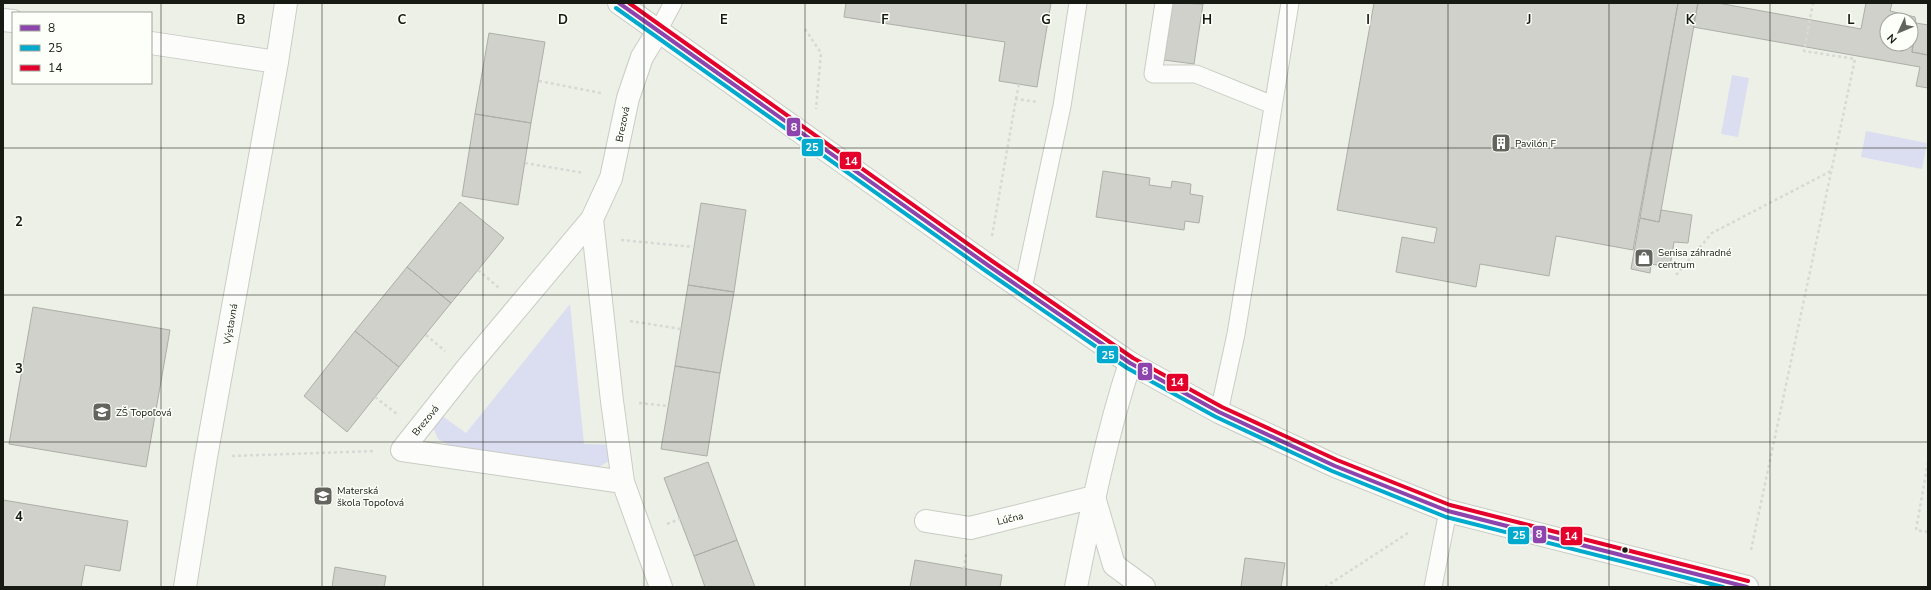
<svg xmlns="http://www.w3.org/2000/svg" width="1931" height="590" font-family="'Nunito Sans',sans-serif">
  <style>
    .green { fill: #dbdef0 }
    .building { fill: #cfd1ca; stroke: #acaea7; fill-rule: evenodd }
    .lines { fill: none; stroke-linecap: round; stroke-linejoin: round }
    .lane-casing { stroke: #c9ccc4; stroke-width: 19 }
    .street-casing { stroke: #c9ccc4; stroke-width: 24 }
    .secondary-casing { stroke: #c9ccc4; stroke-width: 24 }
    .path { stroke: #d8d8d6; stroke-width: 2.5; stroke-dasharray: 3 3; stroke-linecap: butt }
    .lane { stroke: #fcfdfb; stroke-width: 17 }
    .street { stroke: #fcfdfb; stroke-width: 22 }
    .secondary { stroke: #fcfdfb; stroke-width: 22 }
    .bus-1-casing { stroke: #fdfff9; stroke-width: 7 }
    .bus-2-casing { stroke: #fdfff9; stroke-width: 7 }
    .bus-3-casing { stroke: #fdfff9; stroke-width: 7 }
    .bus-1 { stroke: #8e44ad; stroke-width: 4 }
    .bus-2 { stroke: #00a9ce; stroke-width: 4 }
    .bus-3 { stroke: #e4002b; stroke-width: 4 }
    .grid { fill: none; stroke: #171913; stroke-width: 1; stroke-opacity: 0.55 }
    .bus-dot { fill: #171913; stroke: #fdfff9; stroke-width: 1.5 }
    .labels { text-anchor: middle; stroke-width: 3; stroke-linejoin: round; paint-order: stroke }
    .street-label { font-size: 10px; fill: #171913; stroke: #fdfff9 }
    .poi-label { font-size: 10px; fill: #171913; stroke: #fdfff9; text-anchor: start }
    .grid-label { font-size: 13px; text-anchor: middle; font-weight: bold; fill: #171913; stroke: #fdfff9; stroke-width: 3; stroke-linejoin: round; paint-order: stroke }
    .line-badge { stroke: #fdfff9; stroke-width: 1.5 }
    .badge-label { font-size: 11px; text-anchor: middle; font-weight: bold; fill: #fff }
  </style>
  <rect width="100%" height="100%" fill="#edf0e6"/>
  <!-- green -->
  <path class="green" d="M1732 75 1749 78 1738 137 1721 134Z
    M1866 131 1927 143 1922 169 1861 157Z
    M570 304 584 444 617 445 611 460 597 468 454 448 438 439 433 427 438 413 466 433Z"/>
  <!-- building -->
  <path class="building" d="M846 3H1051L1037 87 999 81 1005 42 844 17Z
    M1173 3 1203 4 1194 64 1164 60Z
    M1374 3H1678L1633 250 1556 236 1549 276 1480 264 1476 287 1396 272 1402 237 1434 243 1437 228 1337 210Z
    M1678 3H1698L1659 222 1640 218Z
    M1698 3H1718L1861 29 1866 3H1892L1890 11 1915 17 1916 23 1912 52 1928 55V88L1916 86 1920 67 1693 27ZM1887 20H1911V44H1887Z
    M1916 23 1928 25V55L1912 52Z
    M489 33 545 42 531 123 475 114Z
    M475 114 531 123 518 205 462 196Z
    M1103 171 1150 178 1149 185 1171 188 1172 181 1191 184 1190 194 1203 196 1199 223 1185 221 1184 230 1096 217Z
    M460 202 504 238 451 303 407 267Z
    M701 203 746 210 734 292 688 285Z
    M1661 210 1692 215 1688 243 1674 242 1670 267 1651 264 1650 273 1631 269 1640 218 1659 222Z
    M407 267 451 303 399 367 355 331Z
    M688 285 734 292 720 373 675 366Z
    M33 307 170 330 146 467 9 444Z
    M355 331 399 367 347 432 304 396Z
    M675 366 720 373 707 456 661 449Z
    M708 462 737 540 694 556 664 478Z
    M3 500 128 521 120 571 85 565 81 587H3Z
    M737 540 755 587H705L694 556Z
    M1245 558 1285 563 1281 587H1241Z
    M915 560 1002 575 1000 587H910Z
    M335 567 386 576 384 587H332Z"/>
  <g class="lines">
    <!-- lane casing -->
    <g class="lane-casing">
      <path id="lane" d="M1164 3 1153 74H1196L1273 105
        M658 31 673 3
        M1023 289 1062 106 1078 3
        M1219 412 1236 334 1290 3
        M1433 587 1448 511"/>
    </g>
    <!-- street casing -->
    <g class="street-casing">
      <path id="street" d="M3 20 13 21
        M658 31 642 57 628 98 611 178 592 219 612 401 623 482 661 587
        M151 43 277 62 286 3
        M592 219 467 368 402 450 623 482
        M926 521 970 528 1094 497 1114 565 1144 587
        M185 587 206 457 277 62
        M1076 587C1091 512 1106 436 1130 363"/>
    </g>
    <!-- secondary casing -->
    <g class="secondary-casing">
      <path id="secondary" d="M619 3 989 266 1130 363 1219 412 1335 466 1448 511 1747 587"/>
    </g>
    <!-- path -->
    <path class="path" d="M805 29 821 53 816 109
      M539 81 601 93
      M1016 99 1019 84
      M525 163 584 173
      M992 236 1016 99 1038 102
      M621 240 694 247
      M478 270 499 288
      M1676 275 1712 233 1831 171
      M630 321 681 329
      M426 335 445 351
      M375 397 397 414
      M639 403 668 406
      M232 456 375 451
      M1928 462 1916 530 1928 532
      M667 524 680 519
      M1751 550 1855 59 1804 51 1813 3
      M964 569 966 553
      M1325 587 1408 533"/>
    <!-- lane -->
    <use href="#lane" class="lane"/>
    <!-- street -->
    <use href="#street" class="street"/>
    <!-- secondary -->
    <use href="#secondary" class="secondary"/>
    <!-- bus-1 casing -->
    <g class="bus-1-casing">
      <path id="bus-1" d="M619 3 989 266 1130 363 1219 412 1335 466 1448 511 1747 587"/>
    </g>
    <!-- bus-2 casing -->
    <g class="bus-2-casing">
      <path id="bus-2" d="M616 8 986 271 1127 368 1216 417 1332 471 1446 517 1723 587"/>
    </g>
    <!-- bus-3 casing -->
    <g class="bus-3-casing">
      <path id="bus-3" d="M629 3 992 261 1133 358 1222 407 1337 460 1450 505 1748 581"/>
    </g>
    <!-- bus-1 -->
    <use href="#bus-1" class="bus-1"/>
    <!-- bus-2 -->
    <use href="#bus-2" class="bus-2"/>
    <!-- bus-3 -->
    <use href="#bus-3" class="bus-3"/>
  </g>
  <!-- grid -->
  <path class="grid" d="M161 3V587M322 3V587M483 3V587M644 3V587M805 3V587M966 3V587M1126 3V587M1287 3V587M1448 3V587M1609 3V587M1770 3V587M3 148H1928M3 295H1928M3 442H1928"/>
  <!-- icons -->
  <defs>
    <g id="building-square" transform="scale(1)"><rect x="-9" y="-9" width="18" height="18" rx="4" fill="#62645d" stroke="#fdfff9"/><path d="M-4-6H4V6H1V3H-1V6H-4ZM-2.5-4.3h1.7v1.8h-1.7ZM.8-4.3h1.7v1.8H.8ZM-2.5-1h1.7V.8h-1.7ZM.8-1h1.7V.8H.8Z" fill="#fff"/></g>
    <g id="shop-square" transform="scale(1)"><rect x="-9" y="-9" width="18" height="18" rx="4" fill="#62645d" stroke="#fdfff9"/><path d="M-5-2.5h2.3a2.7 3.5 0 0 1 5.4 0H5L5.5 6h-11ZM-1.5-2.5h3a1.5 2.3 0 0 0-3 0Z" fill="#fff"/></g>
    <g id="school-square" transform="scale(1)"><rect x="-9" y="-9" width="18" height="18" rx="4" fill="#62645d" stroke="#fdfff9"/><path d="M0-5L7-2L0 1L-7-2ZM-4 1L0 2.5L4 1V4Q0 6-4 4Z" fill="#fff"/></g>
  </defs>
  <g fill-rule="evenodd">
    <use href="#building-square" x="1501" y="143"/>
    <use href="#shop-square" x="1644" y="258"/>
    <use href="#school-square" x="102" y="412"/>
    <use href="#school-square" x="323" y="496"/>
  </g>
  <!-- markers -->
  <circle class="bus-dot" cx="1625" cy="550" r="3.5"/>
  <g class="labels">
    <!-- street labels -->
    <g class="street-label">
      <text transform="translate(622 124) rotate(-78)" y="4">Brezová</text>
      <text transform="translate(230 324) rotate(-80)" y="4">Výstavná</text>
      <text transform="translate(425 420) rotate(-51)" y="4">Brezová</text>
      <text transform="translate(1010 518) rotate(-14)" y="4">Lúčna</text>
    </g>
    <!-- poi labels -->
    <g class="poi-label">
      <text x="1515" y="147">Pavilón F</text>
      <text x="1658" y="256">Senisa záhradné<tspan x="1658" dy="12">centrum</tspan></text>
      <text x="116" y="416">ZŠ Topoľová</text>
      <text x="337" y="494">Materská<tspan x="337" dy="12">škola Topoľová</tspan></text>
    </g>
  </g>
  <g class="grid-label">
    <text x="241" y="24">B</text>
    <text x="402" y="24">C</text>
    <text x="563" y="24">D</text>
    <text x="724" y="24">E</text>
    <text x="885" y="24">F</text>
    <text x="1046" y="24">G</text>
    <text x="1207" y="24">H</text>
    <text x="1368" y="24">I</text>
    <text x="1529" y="24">J</text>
    <text x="1690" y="24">K</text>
    <text x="1851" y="24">L</text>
    <text x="19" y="226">2</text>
    <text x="19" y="373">3</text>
    <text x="19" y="521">4</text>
  </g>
  <g class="line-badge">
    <rect x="786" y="117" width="15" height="20" rx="4" fill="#8e44ad"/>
    <rect x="801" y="138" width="23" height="19" rx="4" fill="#00a9ce"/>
    <rect x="839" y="151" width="23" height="19" rx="4" fill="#e4002b"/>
    <rect x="1096" y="345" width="23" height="19" rx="4" fill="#00a9ce"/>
    <rect x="1137" y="362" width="16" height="19" rx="4" fill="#8e44ad"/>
    <rect x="1166" y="373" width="23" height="19" rx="4" fill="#e4002b"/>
    <rect x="1532" y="525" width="15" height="19" rx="4" fill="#8e44ad"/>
    <rect x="1507" y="526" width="23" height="19" rx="4" fill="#00a9ce"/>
    <rect x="1560" y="526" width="23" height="20" rx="4" fill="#e4002b"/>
  </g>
  <g class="badge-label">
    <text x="794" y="131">8</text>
    <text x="812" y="151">25</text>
    <text x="851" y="165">14</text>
    <text x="1108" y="359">25</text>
    <text x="1145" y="375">8</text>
    <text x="1177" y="386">14</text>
    <text x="1539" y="538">8</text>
    <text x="1519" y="539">25</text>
    <text x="1571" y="540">14</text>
  </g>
  <!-- border -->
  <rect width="1931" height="590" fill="none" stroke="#171913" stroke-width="8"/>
  <!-- legend -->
  <rect x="12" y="12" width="140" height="72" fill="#fdfff9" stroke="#a1a39d"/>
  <rect x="20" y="25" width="20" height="6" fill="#8e44ad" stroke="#a1a39d"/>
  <text x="48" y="32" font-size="12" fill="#171913">8</text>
  <rect x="20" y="45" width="20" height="6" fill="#00a9ce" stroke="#a1a39d"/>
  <text x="48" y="52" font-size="12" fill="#171913">25</text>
  <rect x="20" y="65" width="20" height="6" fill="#e4002b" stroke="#a1a39d"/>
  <text x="48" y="72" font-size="12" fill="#171913">14</text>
  <!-- north arrow -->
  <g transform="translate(1899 32) rotate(226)"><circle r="19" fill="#fdfff9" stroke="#a1a39d"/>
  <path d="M0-3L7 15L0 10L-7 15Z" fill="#62645d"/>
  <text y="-6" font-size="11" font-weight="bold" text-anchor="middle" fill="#171913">N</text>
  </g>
</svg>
